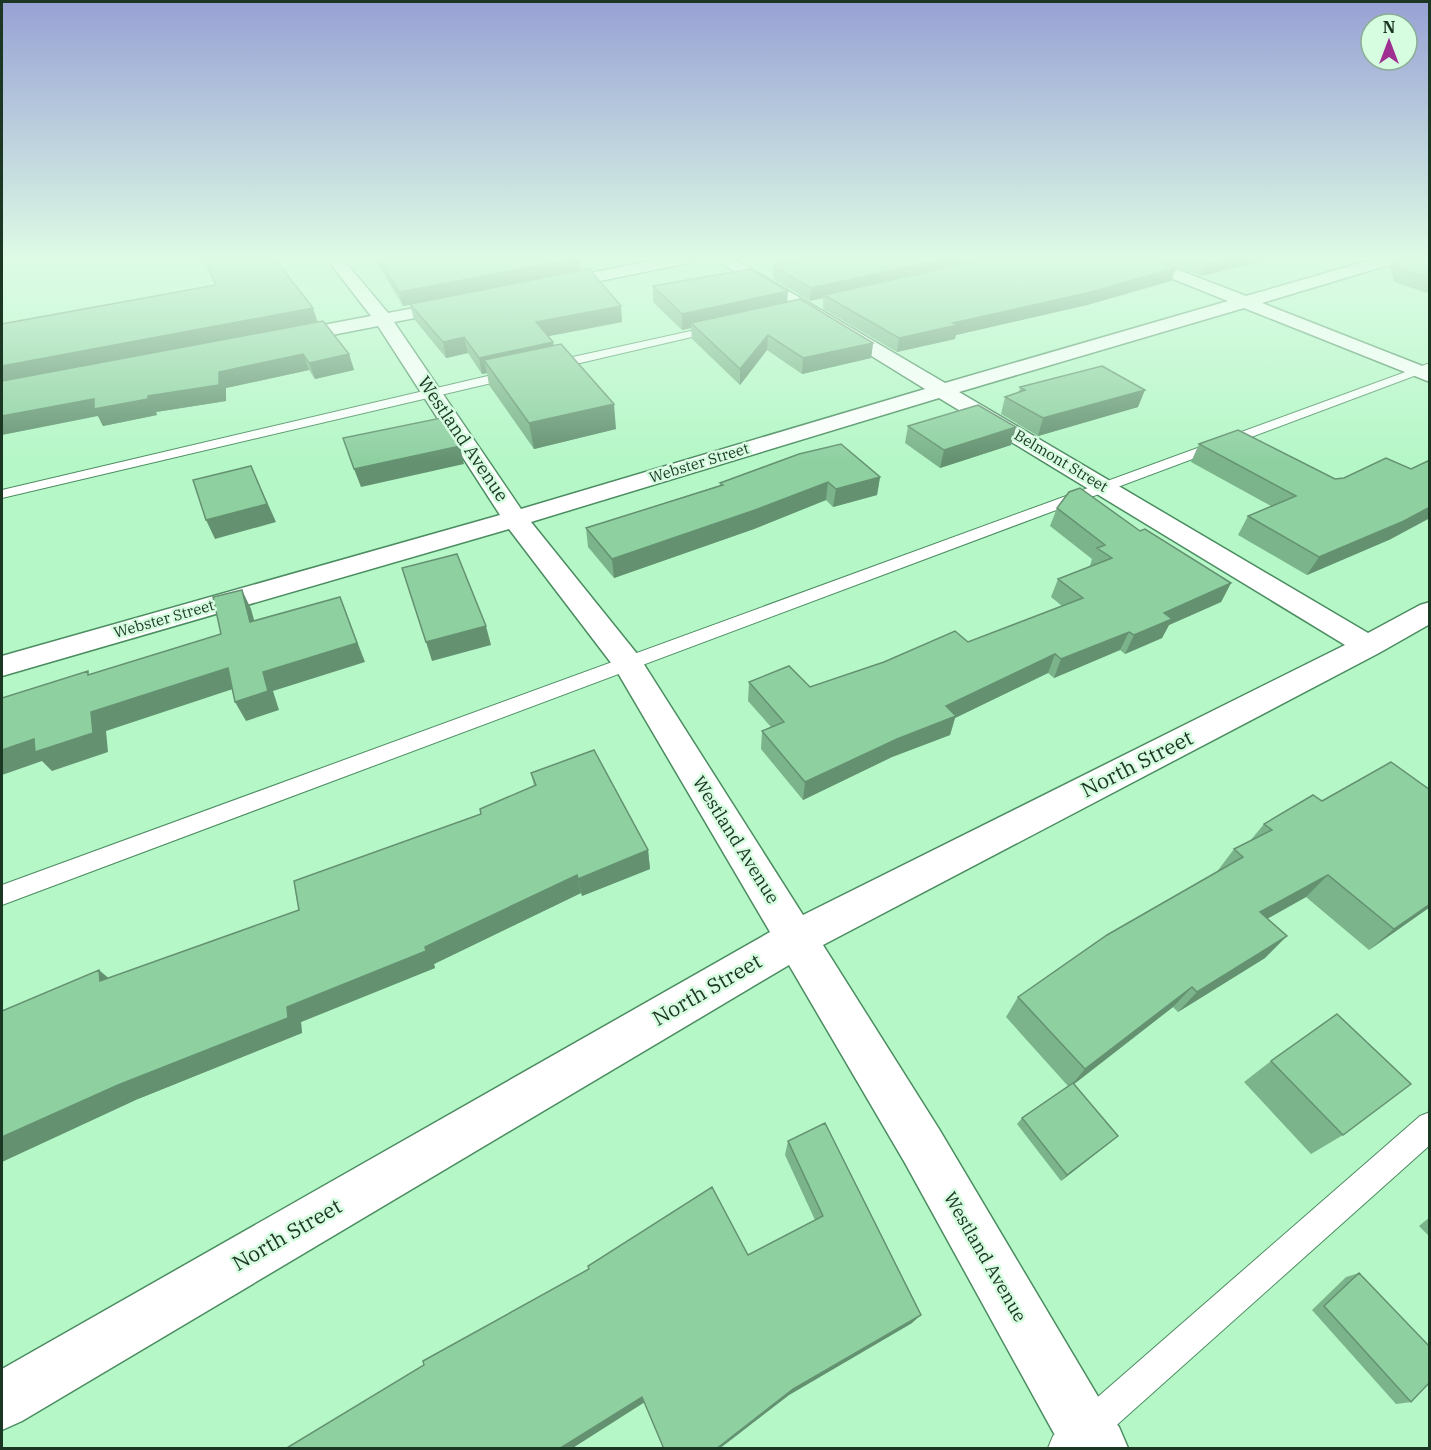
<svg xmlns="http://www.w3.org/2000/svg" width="1431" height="1450" font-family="'IBM Plex Serif',serif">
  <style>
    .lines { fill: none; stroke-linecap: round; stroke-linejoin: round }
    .service-casing { stroke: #4c8c61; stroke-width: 2 }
    .minor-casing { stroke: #4c8c61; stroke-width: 3 }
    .service { fill: #fff; fill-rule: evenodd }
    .minor { fill: #fff; fill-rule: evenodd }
    .wall { fill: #7bb38a }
    .shaded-wall { fill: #649271 }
    .building { fill: #8fd0a1; stroke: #649271; stroke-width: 1.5 }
    .labels { text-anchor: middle; stroke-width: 5; stroke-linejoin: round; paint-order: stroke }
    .far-street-label { font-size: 15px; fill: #1c3624; stroke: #d6fde0 }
    .street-label { font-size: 18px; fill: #1c3624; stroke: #d6fde0 }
    .near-street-label { font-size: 21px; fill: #1c3624; stroke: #d6fde0 }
  </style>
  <rect width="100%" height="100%" fill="#b5f7c7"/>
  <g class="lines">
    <!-- service casing -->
    <g class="service-casing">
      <path id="service" d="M718 325 723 328 722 330 550 370 544 366 550 362Z
        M1430 363V370L2 905V885Z
        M513 370 519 374 517 377 2 498V490Z
        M1430 1112V1145L1091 1448H1048L1053 1436 1420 1116Z"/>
    </g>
    <!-- minor casing -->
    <g class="minor-casing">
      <path id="minor" d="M326 258H342L388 313 457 300 463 301 466 305 463 309 394 322 521 509 925 389 713 258H732L945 383 1228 301 1128 261 1126 258H1148L1246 296 1378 258H1404L1402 261 1262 303 1430 369V382L1244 308 959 392 1368 633 1420 605 1430 602V624L1379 653 823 945 939 1129 1106 1410 1119 1427 1128 1448H1062L905 1163 789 965 22 1421 2 1430V1369L770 932 615 668 509 529 2 676V656L500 515 378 326 286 344 279 342 277 338 279 334 286 332 371 316ZM939 398 1345 645 803 915 638 655 531 522Z
        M664 258H696L688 263 551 291 543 286 551 281Z"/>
    </g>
    <!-- service -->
    <use href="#service" class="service"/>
    <!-- minor -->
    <use href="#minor" class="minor"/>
  </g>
  <!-- wall -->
  <path class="wall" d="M203 258H274L318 322 349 354 354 370 315 379 309 370 226 388V401L156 412 157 415 103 426 98 416 20 321 216 285Z
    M374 258H579L580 271 622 322 549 336 554 345 616 429 534 449 489 385 487 373 482 374 468 353 446 358 414 319 410 305 403 306Z
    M778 258H1152L1176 268 1171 281 1087 305 956 335 955 339 897 352 823 309V298L810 301 773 279V266L778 265Z
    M1155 258H1275L1202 276Z
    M1395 258H1430V294L1394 282 1390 267Z
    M653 286 787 302 873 343 871 358 802 374 767 350 740 385 692 339 691 328 682 330 653 302Z
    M1020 387 1138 407 1038 436 1001 414 1005 397 1019 393Z
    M908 426 1016 427 1011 445 940 468 905 443Z
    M1199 444 1391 539 1307 575 1238 535 1248 516 1271 506 1191 462Z
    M880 477 877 495 833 507 826 500 754 529 614 578 588 547 586 528 720 485V483Z
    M1057 508 1140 531 1231 583 1221 602 1169 625 1162 638 1125 654 1120 650 1054 678 1048 673 955 718 950 735 892 757 803 800 761 749 762 731 771 727 748 701 749 682 810 687 968 642 1062 606 1051 597 1058 579 1090 566 1092 559 1050 526Z
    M531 773 648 850 650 869 582 896 581 893 434 964 435 968 301 1022 302 1033 138 1099 109 978 299 910 534 786Z
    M1264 824 1430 907 1369 950 1306 897 1267 919 1265 958 1178 1012 1173 1007 1074 1084 1118 1136 1061 1181 1017 1124 1022 1118 1068 1086 1006 1017 1018 997 1216 873 1234 849 1250 841Z
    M1271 1061 1343 1135 1311 1154 1244 1082Z
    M788 1141 912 1323 789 1395 719 1449H664L644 1402 571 1449H285L748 1255 815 1220 785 1155Z
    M1430 1217V1237L1419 1226Z
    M1359 1273 1411 1402 1396 1404 1312 1310 1346 1277Z"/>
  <!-- shaded-wall -->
  <path class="shaded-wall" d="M579 258 580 272 403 306 399 292Z
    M948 258H1004L824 295 823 298 810 301 811 288Z
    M1227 258H1275L1202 276 1207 263Z
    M1176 268 1171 281 1087 305 956 335 955 339 897 352 899 338 953 323Z
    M788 291 787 306 691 323V328L682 330V314Z
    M621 306 622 322 539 338 536 322Z
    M313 308 318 323 2 385V366Z
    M768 335 767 350 740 385V369Z
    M464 337 468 353 446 358 443 342Z
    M553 342 556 358 484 360 487 373 482 374 479 358Z
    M873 343 871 358 802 374 803 358Z
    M303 354 309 370 226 388V401L156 412 157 415 103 426 98 416 2 435V416L94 399 148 396 219 372Z
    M349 354 354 370 315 379 309 363Z
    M1145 390 1138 407 1038 436 1043 418Z
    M614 404 616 429 534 449 529 423Z
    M1016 427 1011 445 940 468 944 450Z
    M460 446 464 464 361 487 354 469Z
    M251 466 276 522 215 539 206 520Z
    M880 477 877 495 833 507 836 489Z
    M828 482 826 500 754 529 614 578 612 559Z
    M1430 507V518L1391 539 1307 575 1319 557Z
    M1231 583 1221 602 1169 625 1162 638 1125 654 1134 635 1164 613Z
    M242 590 251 609 260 641 250 622Z
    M340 597 365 662 273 691 279 710 246 721 235 702 263 672Z
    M486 626 491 645 432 661 426 642Z
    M1129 632 1120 650 1054 678 1061 659Z
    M1055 654 1048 673 955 718 950 735 892 757 803 800 805 782 946 706Z
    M228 668 239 687 106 731 108 752 52 771 42 761 2 775V750L34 739 91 712Z
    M648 850 650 869 582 896 578 879Z
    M577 875 581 893 434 964 435 968 301 1022 302 1033 138 1099 2 1162V1137L287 1007 425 947Z
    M1328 875 1306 897 1240 934 1260 912Z
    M1430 904V907L1369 950 1394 929Z
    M1287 936 1265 958 1178 1012 1197 992Z
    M99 970 118 986 100 981Z
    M1192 987 1173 1007 1069 1088 1085 1069Z
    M1118 1136 1111 1142 1061 1181 1067 1175Z
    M921 1315 912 1323 789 1395 719 1449H716L793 1389Z
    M642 1397 645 1402 571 1449H559Z"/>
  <!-- building -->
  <path class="building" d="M204 258H274L313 308 2 366V324L216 285Z
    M378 258H579L399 292Z
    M786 258H948L811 288 773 266 794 263Z
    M989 258H1152L1176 268 1091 292 953 323 958 325 899 338 824 295Z
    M1195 258H1227L1207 263Z
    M1398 258H1430V278L1401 269Z
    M589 269 621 306 536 322 553 342 479 358 464 337 443 342 410 304Z
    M750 269 788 291 682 314 653 286Z
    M800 299 873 343 803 358 768 335 740 369 691 323Z
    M323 321 349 354 309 363 303 354 219 372V385L148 396V399L94 409V399L2 416V381Z
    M561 344 614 404 529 423 484 360Z
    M1102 366 1145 390 1043 418 1005 397 1025 390 1020 387Z
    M978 405 1016 427 944 450 908 426Z
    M441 418 460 446 354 469 343 438Z
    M1238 430 1335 479 1344 478 1386 458 1411 469 1430 460V507L1404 521 1319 557 1248 516 1296 496 1199 444Z
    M841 444 880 477 836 489 828 482 755 510 612 559 586 528 723 485 720 483 799 454Z
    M251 466 267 504 206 520 193 480Z
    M1080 488 1140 531 1145 529 1231 583 1164 613 1172 619 1134 635 1129 632 1061 659 1055 654 946 706 956 716 897 739 805 782 762 731 784 722 749 682 789 666 810 687 884 662 955 631 968 642 1083 598 1058 579 1112 558 1097 548 1105 545 1057 508 1069 492Z
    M457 554 486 626 426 642 402 568Z
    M242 590 250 622 340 597 357 643 263 672 268 691 235 702 228 668 91 712 93 733 35 752 34 739 2 750V698L88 671V675L221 634 213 597Z
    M594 750 648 850 578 879 577 875 425 947 426 951 287 1007 288 1018 118 1085 2 1137V1011L99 970 100 981 299 910 294 881 481 814 480 809 536 785 531 773Z
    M1391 762 1430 790V904L1394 929 1328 875 1260 912 1287 936 1197 992 1192 987 1085 1069 1018 997 1107 935 1243 857 1234 849 1272 830 1264 824 1313 795 1322 801Z
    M1337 1014 1411 1084 1343 1135 1271 1061Z
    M1073 1083 1118 1136 1067 1175 1022 1118Z
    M825 1123 921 1315 793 1389 716 1449H664L642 1397 559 1449H285L424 1365 423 1361 589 1269 588 1266 712 1187 748 1255 823 1216 788 1141Z
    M1359 1273 1430 1347V1382L1411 1402 1324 1306Z"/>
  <!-- sky -->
  <linearGradient id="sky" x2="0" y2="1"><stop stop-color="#97a1d4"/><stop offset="0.56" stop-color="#defbe6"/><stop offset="1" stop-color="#defbe6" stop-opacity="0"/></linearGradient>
  <rect width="1431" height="461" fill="url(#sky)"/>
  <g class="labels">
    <!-- far-street labels -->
    <g class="far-street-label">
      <text transform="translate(1061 461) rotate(31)" y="5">Belmont Street</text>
      <text transform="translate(699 463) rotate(-17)" y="5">Webster Street</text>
      <text transform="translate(164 619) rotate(-16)" y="5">Webster Street</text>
    </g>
    <!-- street labels -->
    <g class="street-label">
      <text transform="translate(463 439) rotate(56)" y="6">Westland Avenue</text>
      <text transform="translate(736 840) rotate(58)" y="6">Westland Avenue</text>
      <text transform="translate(985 1257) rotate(60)" y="6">Westland Avenue</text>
    </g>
    <!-- near-street labels -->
    <g class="near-street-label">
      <text transform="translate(1137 764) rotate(-27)" y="7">North Street</text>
      <text transform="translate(707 990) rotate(-30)" y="7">North Street</text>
      <text transform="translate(287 1235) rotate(-30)" y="7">North Street</text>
    </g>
  </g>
  <!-- border -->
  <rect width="1431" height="1450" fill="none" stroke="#1c3624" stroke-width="6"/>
  <!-- north arrow -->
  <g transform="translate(1389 42)"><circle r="28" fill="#d6fde0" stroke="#8cad95" stroke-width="1.5"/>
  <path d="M0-4.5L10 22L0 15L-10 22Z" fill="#9d3090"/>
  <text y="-9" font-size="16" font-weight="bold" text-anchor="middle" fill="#1c3624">N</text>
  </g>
</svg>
